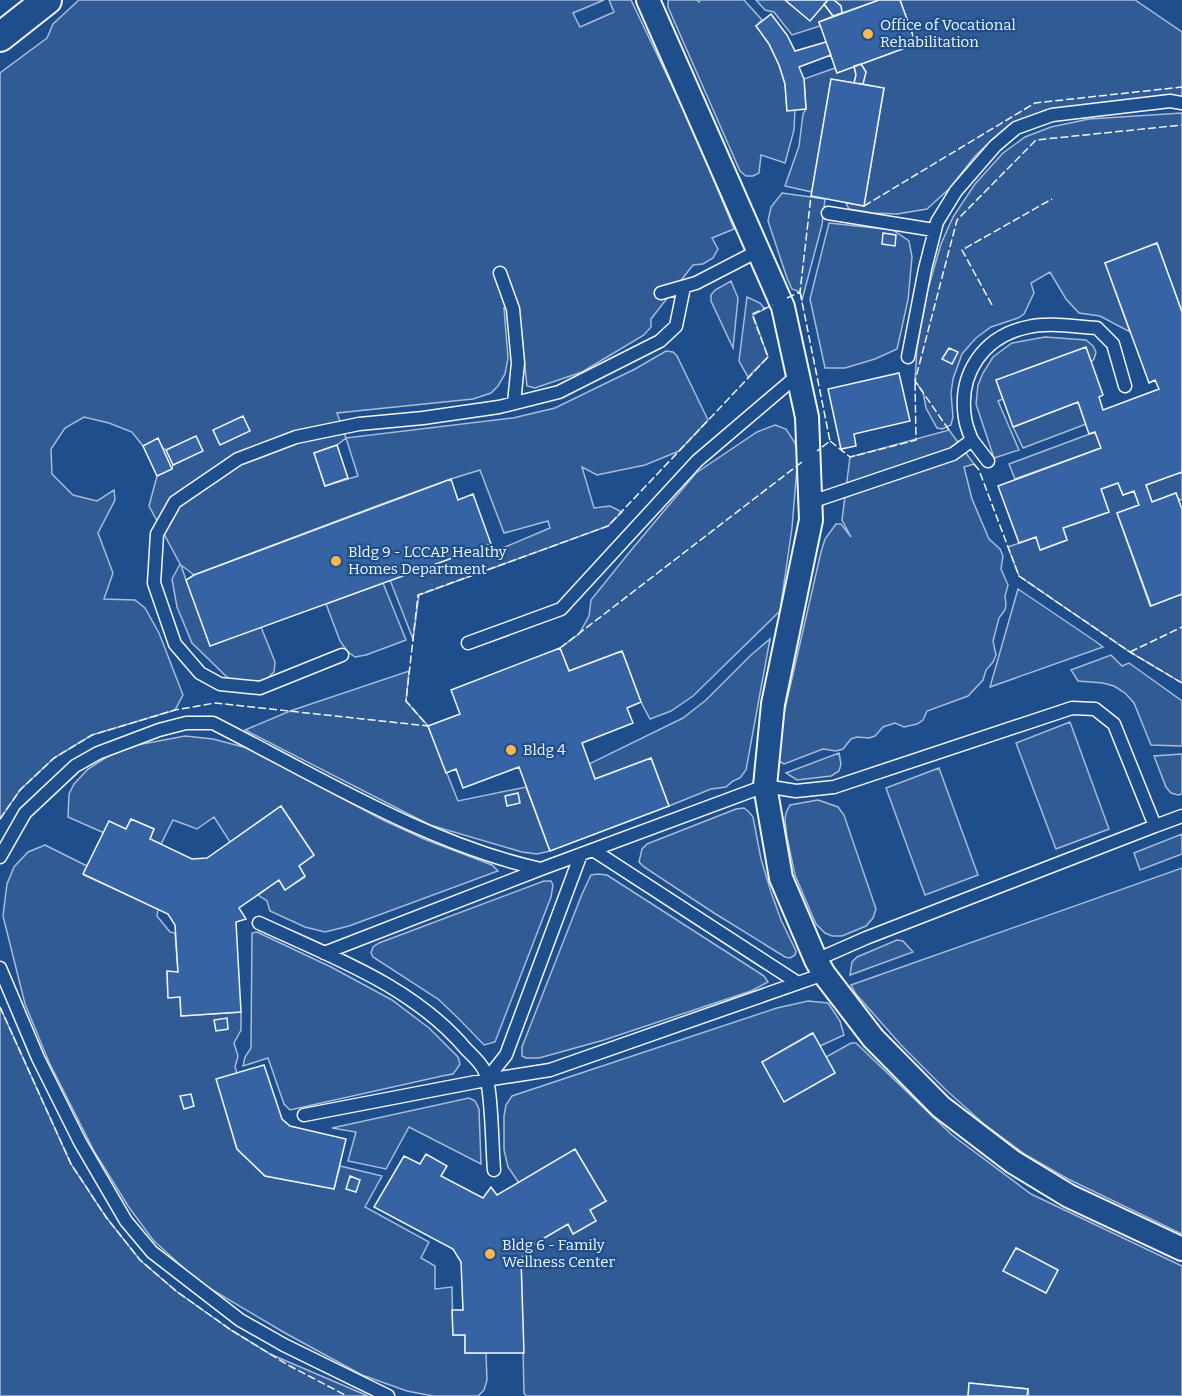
<svg xmlns="http://www.w3.org/2000/svg" width="1182" height="1396" font-family="Bitter,serif">
  <style>
    .built { fill: #305b95; stroke: #a8bbd7; stroke-width: 1.5; fill-rule: evenodd }
    .building { fill: #3563a3; stroke: #f2f6ff; stroke-width: 1.5 }
    .lines { fill: none; stroke-linecap: round; stroke-linejoin: round }
    .service-casing { stroke: #f2f6ff; stroke-width: 15 }
    .minor-casing { stroke: #f2f6ff; stroke-width: 26 }
    .tertiary-casing { stroke: #f2f6ff; stroke-width: 32 }
    .service { stroke: #1f4e8c; stroke-width: 12 }
    .minor { stroke: #1f4e8c; stroke-width: 22 }
    .tertiary { stroke: #1f4e8c; stroke-width: 28 }
    .fence { stroke: #f2f6ff; stroke-width: 1.5; stroke-dasharray: 8 3; stroke-linecap: butt }
    .poi-dot { fill: #ffb74d; stroke: #1f4e8c; stroke-width: 2 }
    .labels { text-anchor: middle; stroke-width: 4.5; stroke-linejoin: round; paint-order: stroke }
    .poi-label { font-size: 15px; fill: #f2f6ff; stroke: #1f4e8c; text-anchor: start }
  </style>
  <rect width="100%" height="100%" fill="#1f4e8c"/>
  <!-- built -->
  <path class="built" d="M79 0H604L573 13 580 27 614 12 609 0H631L695 134 734 229 712 238 718 249 713 258 703 264 693 265 651 319V327L644 335 582 372 535 388 527 386 519 309 504 308 508 358 505 374 498 386 491 393 473 399 337 413 346 438 513 418 555 408 635 369 666 351 673 352 677 356 708 420 679 451 645 465 597 475 582 467 594 508 610 506 622 512 608 526 419 595 413 639 390 580 480 547 486 555 550 528 548 521 504 533 480 470 451 479 371 508 194 575 181 565 186 580 261 627 275 662 274 672 265 681 253 684 230 680 192 643 177 607 172 579 180 564 149 506 157 476 172 469 173 465 202 451 196 437 166 450 162 447 158 439 143 446 132 432 109 423 84 417 65 428 51 449 52 474 73 495 97 501 114 490 115 500 98 533 113 573 104 599 135 600 145 608 159 633 183 695 175 710 92 735 54 758 20 790 0 819V73L47 38 53 24ZM346 438 358 476 325 486 314 453 337 445Z
    M668 0H697L699 2 700 0H744L762 20 756 26 769 44 779 65 785 84 787 110 795 109 794 130 785 163 761 155 759 173 753 176H746L740 171 668 7Z
    M756 0H785L824 4 833 16 819 22 820 26 792 35 774 12 765 10Z
    M834 0H879L842 13 841 6Z
    M900 0H1135L1182 32V97L1135 99 1046 110 1018 121 993 139 975 156 950 188 927 209 897 214 873 213 849 209 846 203 864 205 884 88 863 84 866 72 861 64 916 44Z
    M854 66 856 75 854 83 831 79 812 192 785 186 799 146 803 114 806 109 804 79 835 68 837 73Z
    M1182 113V312L1157 243 1105 263 1130 332 1100 316 1079 313 1066 299 1050 272 1031 283 1034 293 1024 314 1018 318 991 327 976 338 962 354 953 379 951 393 953 417 951 425 942 429 937 428 926 408 923 392 915 381 917 348 928 289 941 244 953 217 975 184 1003 153 1025 137 1051 127 1089 119Z
    M782 193 825 199 822 225 802 300 800 292 792 289 787 278 768 221 771 207Z
    M829 223 893 230 909 241 912 257 908 300 897 349 875 359 845 368H825L810 299Z
    M731 281 738 298 733 348 711 301V295L715 290Z
    M747 297 760 303 765 309 753 315 768 357 748 377 739 361Z
    M1045 337 1086 340 1093 346 1096 352 1094 359 1091 362 996 380 1003 399 998 401 1019 450 994 458 976 404 978 385 983 373 993 357 1012 343Z
    M1078 402 1086 424 1023 448 1013 427Z
    M775 425 786 429 795 443 798 455 792 528 780 611 693 696 671 711 650 719 641 702 622 651 569 671 560 648 579 634 589 616 591 600 632 549 696 473 757 432Z
    M949 430 974 464 964 467 972 499 989 539 1000 549 1003 556 1001 569 1008 585 1005 596 1006 604 1005 610 999 618 993 641 996 655 993 662 986 670 983 680 968 696 927 711 923 720 917 724 904 727 895 723 883 727 875 736 869 738 857 737 851 739 843 749 836 751 823 749 784 764 779 761 782 722 821 552 825 539 836 524H841L851 537 842 520 850 457Z
    M1095 432 1101 448 1015 479 1009 464Z
    M1182 472V500L1178 499 1176 493 1152 502 1146 485Z
    M1118 483 1123 495 1134 491 1139 505 1117 513 1150 606 1182 594V683L1130 652 1019 576 1008 547 1036 537 1041 550 1067 540 1063 528 1109 512 1101 489Z
    M383 583 406 640 366 655 355 657 347 651 340 641 326 604Z
    M1018 589 1095 641 1103 647 990 687Z
    M770 639 746 770 740 778 733 781 726 787 711 789 669 806 651 758 595 779 589 764 683 718 706 700 751 655Z
    M1111 655 1122 666 1129 663 1182 701V746L1151 745 1134 703 1125 693 1114 686 1103 683 1078 681 1071 670Z
    M409 671 406 701 428 726 458 801 526 787 550 851 537 854 522 852 430 825 245 730 290 711Z
    M1070 722 1109 829 1056 849 1016 743Z
    M185 736 213 739 247 748 383 820 424 839 492 865 498 871 349 926 325 932 305 927 270 911 267 901 258 895 279 880 285 890 305 877 299 866 314 855 281 806 230 842 214 817 197 829 173 820 161 844 150 839 154 829 131 819 126 829 104 833 68 817 69 794 74 784 88 769 110 755 137 745Z
    M839 753 841 764 839 771 831 776 797 780 786 773Z
    M1182 754V794L1178 795 1171 793 1166 787 1154 756Z
    M939 768 978 875 925 895 886 788Z
    M818 800 838 807 844 815 876 909 873 918 866 926 842 936H832L825 933 816 924 795 875 787 837 785 820 786 813 790 805Z
    M744 808 749 812 753 817 761 859 771 892 781 920 796 951 795 955 790 958 785 957 714 913 644 867 639 862 642 849 647 844 736 809Z
    M1182 834V854L1140 870 1134 853Z
    M45 845 87 866 84 875 158 909 157 916 170 932 175 933 178 972H167L168 997H180L181 1016 241 1012V1030L234 1043 238 1056 235 1067 237 1073 217 1080 237 1149 265 1176 334 1189 340 1166 382 1176 365 1207 429 1242 421 1258 435 1266V1289L452 1287 453 1335H465V1353H486L487 1380 484 1390 478 1396H433L407 1391 362 1375 285 1333 199 1282 153 1240 128 1206 94 1151 49 1062 25 1004 3 916 7 884 14 867 28 852Z
    M1182 868V1234L1068 1179 1026 1155 984 1124 946 1090 901 1045 856 994 851 985Z
    M598 874 607 875 764 976 768 982 751 991 604 1040 539 1058H526L522 1056V1047L582 894 591 875Z
    M544 881H551L553 885 551 897 495 1042 484 1045 458 1018 438 999 373 957 371 953 373 947 379 943Z
    M257 932 331 967 392 1000 429 1028 458 1057 460 1064 456 1070 453 1074 442 1076 290 1110 284 1104 268 1058 243 1066 245 1057 251 1048 252 933Z
    M897 940 903 941 913 952 850 975 852 962 857 957Z
    M808 1001 828 1003 840 1021 844 1035 820 1046 812 1033 762 1062 784 1101 835 1073 826 1057 851 1043H856L952 1135 1031 1194 1182 1266V1396H1029L1028 1389 970 1383 968 1396H526L524 1393 521 1260 527 1248 568 1224 573 1234 595 1221 590 1210 606 1201 519 1183 508 1167 504 1150V1116L506 1105 512 1096 777 1008ZM1016 1248 1058 1270 1046 1293 1004 1271Z
    M0 1007 71 1164 106 1217 140 1260 176 1291 231 1330 270 1354 368 1396H0Z
    M469 1098 475 1101 479 1109 481 1164 409 1127 386 1169 348 1161 356 1132 332 1128Z"/>
  <!-- building -->
  <path class="building" d="M785 0H828L810 21Z
    M828 0H834L841 6 842 13 833 16 824 4Z
    M879 0H900L916 44 837 73 819 22Z
    M771 14 787 35 795 51 826 42 831 55 799 67 804 79 806 109 787 111 785 84 779 65 769 44 756 26Z
    M861 64 866 72 863 84 854 83 856 75 854 66Z
    M831 79 884 88 864 206 811 196Z
    M883 233 896 235 895 246 882 244Z
    M1157 243 1182 312V472L1146 485 1152 502 1176 493 1182 509V594L1151 606 1117 513 1139 505 1134 491 1123 495 1118 483 1101 489 1109 512 1063 528 1067 540 1040 550 1036 537 1019 543 998 486 1101 448 1095 432 1089 434 1078 402 1013 427 996 380 1086 347 1103 395 1099 397 1103 410 1159 389 1155 380 1149 383 1105 263Z
    M949 348 958 352 952 364 942 359Z
    M899 373 910 421 854 434 856 446 841 449 828 389Z
    M243 416 250 431 220 445 213 430Z
    M196 436 203 451 173 465 166 450Z
    M158 438 172 469 157 476 143 446Z
    M337 445 348 478 325 486 314 453Z
    M451 479 458 500 473 494 491 544 210 646 186 580 194 575Z
    M560 648 569 671 622 651 641 702 627 708 633 723 582 743 595 779 651 758 669 806 550 851 519 767 463 788 456 769 446 773 428 726 460 714 451 690Z
    M518 793 520 803 507 806 505 796Z
    M281 806 314 855 299 866 305 876 285 890 279 880 239 908 246 919 236 922 241 1012 181 1016 180 997 168 998 167 971 178 972 175 925 168 914 83 874 109 821 126 829 131 819 154 829 150 839 192 859 207 858Z
    M227 1018 228 1029 216 1031 214 1020Z
    M813 1033 835 1073 784 1102 762 1062Z
    M264 1065 282 1119 290 1126 346 1139 334 1189 265 1176 237 1149 216 1079Z
    M191 1094 194 1106 184 1109 180 1096Z
    M575 1149 606 1201 590 1210 596 1221 573 1234 568 1224 527 1248 521 1260 524 1353H465V1335H453L452 1310H463L461 1262 453 1249 374 1207 404 1156 420 1164 426 1154 447 1166 441 1176 483 1198 491 1187 497 1195Z
    M350 1176 360 1180 356 1192 346 1189Z
    M1016 1248 1058 1270 1046 1293 1003 1271Z
    M969 1383 1028 1389 1027 1396H968Z"/>
  <g class="lines">
    <!-- service casing -->
    <g class="service-casing">
      <path id="service" d="M828 213 934 230
        M500 273 513 309 518 363 514 403
        M661 293 696 283 758 251
        M908 357 925 269 937 222 956 191 995 146 1016 128 1052 115 1170 101 1182 103
        M972 440 988 461
        M811 502 953 454 972 440C969 433 966 426 965 418 958 373 984 336 1028 327 1050 322 1075 327 1097 328L1113 344 1125 386
        M468 643 561 609 697 461 798 375
        M342 655 260 688 220 684 200 673 175 644 154 583 157 534 175 502 238 459 296 437 359 424 423 418 499 407 559 392 660 341 676 326 684 287
        M1155 826 1182 816
        M593 850 798 983
        M0 857 25 813 75 766 98 753 159 730 186 723H213C315 775 429 845 541 869
        M259 923C332 957 413 986 466 1049 472 1055 480 1062 484 1070 492 1085 492 1149 494 1170
        M324 953 541 869 765 786 796 791 834 787 1072 708 1095 709 1114 724 1155 826 866 938 816 960
        M0 968 38 1058 80 1142 126 1221 152 1252 240 1320 284 1345 388 1396
        M486 1080 506 1055 581 854
        M304 1115 486 1080 550 1070 824 974"/>
    </g>
    <!-- minor casing -->
    <g class="minor-casing">
      <path id="minor" d="M648 0 783 307 807 417 811 520 773 704 765 786 781 878 816 960 824 974 873 1038 941 1107 1013 1162 1069 1196 1182 1249"/>
    </g>
    <!-- tertiary casing -->
    <g class="tertiary-casing">
      <path id="tertiary" d="M0 37 47 0"/>
    </g>
    <!-- service -->
    <use href="#service" class="service"/>
    <!-- minor -->
    <use href="#minor" class="minor"/>
    <!-- tertiary -->
    <use href="#tertiary" class="tertiary"/>
    <!-- fence -->
    <path class="fence" d="M864 206 1035 103 1182 87
      M800 292 830 441 817 451
      M787 298 800 292 811 196
      M992 305 962 250 1052 199
      M949 430 915 381 957 220 1036 140 1182 125
      M830 441 850 457 916 440 915 382
      M974 464 979 470 1019 576 1130 652 1182 683
      M560 648 802 462
      M1130 652 1182 627
      M0 819 20 790 54 758 92 735 175 710 215 703 428 726 406 701 418 595 608 526 768 357 752 314 773 305
      M0 1007 71 1164 106 1217 140 1260 176 1291 231 1330 288 1365 347 1396"/>
  </g>
  <!-- markers -->
  <g class="poi-dot">
    <circle cx="868" cy="34" r="6"/>
    <circle cx="336" cy="561" r="6"/>
    <circle cx="511" cy="750" r="6"/>
    <circle cx="490" cy="1254" r="6"/>
  </g>
  <g class="labels">
    <!-- poi labels -->
    <g class="poi-label">
      <text x="880" y="30">Office of Vocational<tspan x="880" dy="17">Rehabilitation</tspan></text>
      <text x="348" y="557">Bldg 9 - LCCAP Healthy<tspan x="348" dy="17">Homes Department</tspan></text>
      <text x="523" y="755">Bldg 4</text>
      <text x="502" y="1250">Bldg 6 - Family<tspan x="502" dy="17">Wellness Center</tspan></text>
    </g>
  </g>
</svg>
